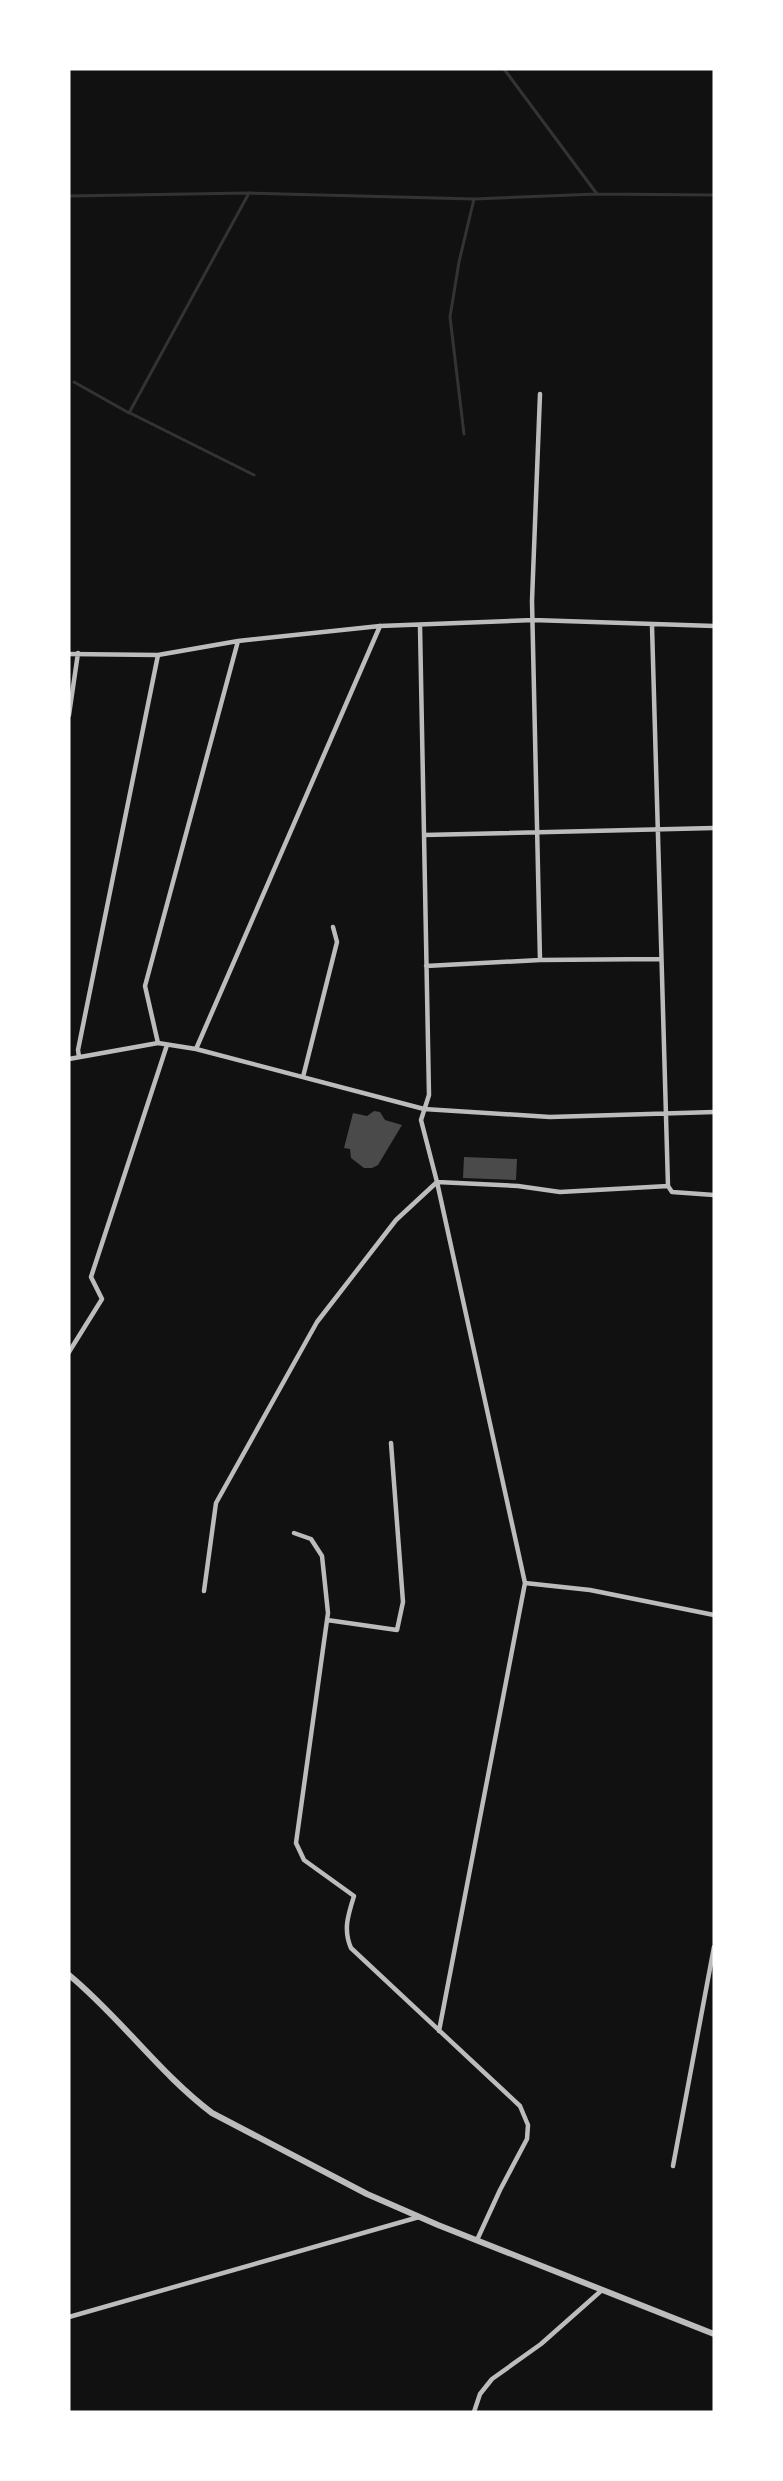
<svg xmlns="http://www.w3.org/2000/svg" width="783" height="2481" font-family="'Asap Condensed',sans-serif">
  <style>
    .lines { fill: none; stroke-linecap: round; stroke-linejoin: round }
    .stream { stroke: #333; stroke-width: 3 }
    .building { fill: #4a4a4a }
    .minor { stroke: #bcbcbc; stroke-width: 4.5 }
    .tertiary { stroke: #bcbcbc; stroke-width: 6 }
  </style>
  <rect width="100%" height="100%" fill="#111"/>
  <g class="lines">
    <!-- stream -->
    <path class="stream" d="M504 69 597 194
      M69 196 249 193 474 199 597 194 714 195
      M74 382 129 413 249 193
      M130 413 254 475
      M464 434 450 317 459 262 474 199"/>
  </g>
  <!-- building -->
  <path class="building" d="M374 1111 380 1112 385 1120 402 1125 378 1165 372 1168H364L351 1158 350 1149 344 1148 353 1113 367 1116Z
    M464 1157 517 1159 516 1180 463 1178Z"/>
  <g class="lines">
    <!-- minor -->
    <path class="minor" d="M540 394 532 601 540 960
      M420 626 429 1095 421 1120 437 1182 525 1583 439 2031
      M652 626 668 1186 672 1192 714 1195
      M69 654 158 655 238 641 380 626 533 620 714 626
      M69 715 78 653
      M424 835 714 828
      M426 966 540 960 660 959
      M158 1043 145 986 238 641
      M196 1049 380 626
      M79 1057 78 1050 158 655
      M69 1059 158 1043 196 1049 424 1109 550 1117 714 1112
      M303 1077 337 942 333 927
      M69 1352 102 1299 91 1277 167 1045
      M294 1533 311 1539 322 1556 328 1613 296 1843 304 1860 354 1896C348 1915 343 1930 351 1948L520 2106 528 2125 527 2139 500 2190 477 2240
      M525 1583 590 1590 714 1615
      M204 1591 216 1503 317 1322 396 1220 437 1182 518 1186 560 1192 668 1186
      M327 1620 397 1630 403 1602 391 1443
      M673 2166 714 1947
      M69 2317 419 2217
      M474 2412 480 2394 492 2379 541 2344 602 2290"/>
    <!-- tertiary -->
    <path class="tertiary" d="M69 1975C120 2017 159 2073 212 2113L367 2194 438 2225 714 2334"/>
  </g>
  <!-- border -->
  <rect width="783" height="2481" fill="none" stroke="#ffffff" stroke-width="141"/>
</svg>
